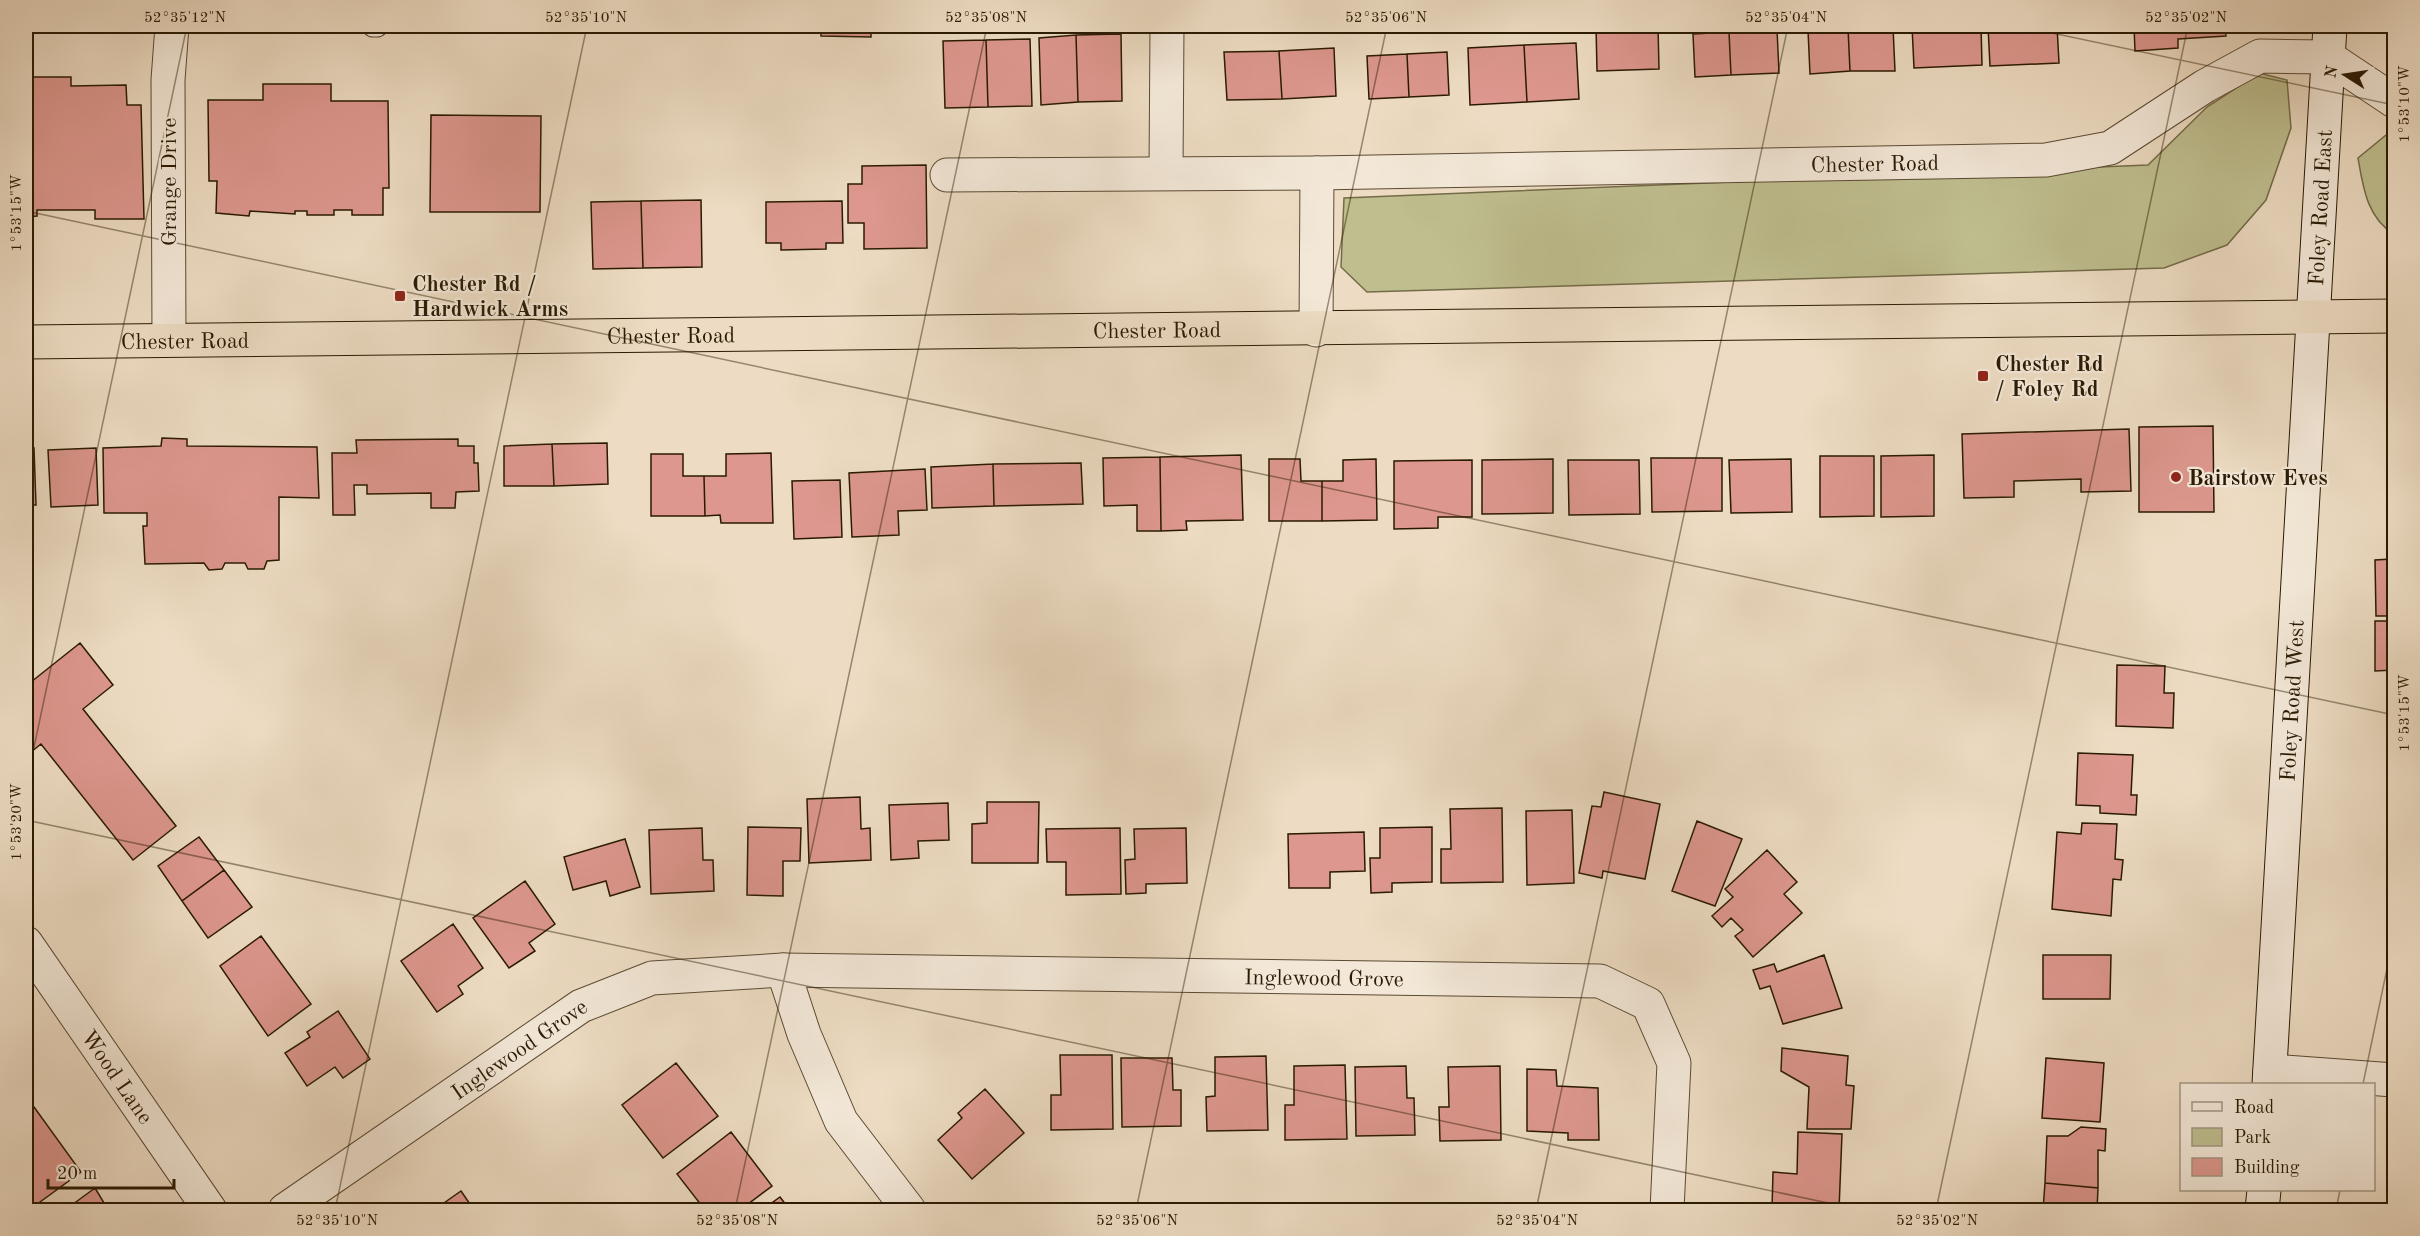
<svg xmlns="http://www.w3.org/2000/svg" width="2420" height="1236" font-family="'Old Standard TT',serif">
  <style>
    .green { fill: #bfbe8f; stroke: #746c49; stroke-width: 1.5 }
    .building { fill: #dd978e; stroke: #2a1a03; stroke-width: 1.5 }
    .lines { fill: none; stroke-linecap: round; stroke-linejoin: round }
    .service-casing { stroke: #5b4a33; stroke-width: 23 }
    .minor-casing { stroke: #5b4a33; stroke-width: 35 }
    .secondary-casing { stroke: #2a1a03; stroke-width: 35 }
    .trunk-casing { stroke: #2a1a03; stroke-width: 35 }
    .service { stroke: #f3e8d8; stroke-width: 21 }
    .minor { stroke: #f3e8d8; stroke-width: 33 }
    .secondary { stroke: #f3e8d8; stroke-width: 33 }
    .trunk { stroke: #eddcc3; stroke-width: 33 }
    .ticks { fill: none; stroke: #2a1a03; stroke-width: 1.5; stroke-opacity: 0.45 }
    .poi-dot { fill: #8f2418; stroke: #f3e8d8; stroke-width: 2 }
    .labels { text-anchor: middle; stroke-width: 4.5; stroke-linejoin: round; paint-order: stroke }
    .street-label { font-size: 22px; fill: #2a1a03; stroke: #f3e8d8 }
    .poi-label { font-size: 22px; font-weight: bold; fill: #2a1a03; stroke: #f3e8d8; text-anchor: start }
    .neatline { fill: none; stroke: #2a1a03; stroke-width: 2 }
    .ticks-label { font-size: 15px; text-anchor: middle; fill: #2a1a03 }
  </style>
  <rect width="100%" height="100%" fill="#eddcc3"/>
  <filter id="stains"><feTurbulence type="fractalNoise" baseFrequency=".00333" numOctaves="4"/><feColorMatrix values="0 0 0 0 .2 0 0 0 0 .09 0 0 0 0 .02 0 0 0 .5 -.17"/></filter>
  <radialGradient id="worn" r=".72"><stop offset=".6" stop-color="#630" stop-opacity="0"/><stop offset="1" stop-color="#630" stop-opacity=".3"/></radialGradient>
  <!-- green -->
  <path class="green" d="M2259 73 2287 80 2291 128 2266 200 2227 245 2164 268 1367 292 1341 267 1344 198 2148 165 2207 107Z
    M2391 131 2394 133V234C2367 218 2363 187 2358 158Z"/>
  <!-- building -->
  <path class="building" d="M772 26H884L878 31 871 30V37L821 36V32L772 33Z
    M1596 26H1658L1659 69 1597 71Z
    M1912 26H1981L1982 65 1914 68Z
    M1988 26H2057L2059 63 1990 66Z
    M2134 26H2225L2226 36 2178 39V48L2135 51Z
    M1893 27 1895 71H1850L1848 28Z
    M1848 28 1850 71 1810 74 1808 30Z
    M1777 29 1779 73 1731 75 1729 32Z
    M1729 32 1731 75 1695 77 1693 34Z
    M1121 34 1122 101 1078 102 1076 35Z
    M1076 35 1078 102 1041 105 1039 38Z
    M1030 39 1032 106 988 107 986 40Z
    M986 40 988 107 945 108 943 41Z
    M1576 43 1579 99 1527 102 1524 45Z
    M1524 45 1527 102 1470 105 1468 48Z
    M1334 48 1336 96 1282 99 1279 51Z
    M1279 51 1282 99 1227 100 1224 52Z
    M1447 52 1449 95 1409 97 1407 54Z
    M1407 54 1409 97 1369 99 1367 56Z
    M26 77H71V86L126 85 127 105H141L144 219H95V210H37V216L26 217Z
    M263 84H331V101H388L389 188H383V215H352V210H334V215H307V211H295V214L250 211 249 216 216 213 217 181H209L208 100H263Z
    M431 115 541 116 540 212H430Z
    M926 165 927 248 864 249V223H848V184H862V166Z
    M701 200 702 267 643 268 641 201Z
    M641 201 643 268 593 269 591 202Z
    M842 201 843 243H826V249L781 250V243H766V202Z
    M2213 426 2214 512H2139V427Z
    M2129 429 2131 491 2081 492V479L2014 481V497L1964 498 1962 434Z
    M162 438 187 439V446L317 447 319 498 279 497V560L267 561 264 569H248L245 563H225L222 569 209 570 204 563 145 564 143 526H147V513H104L103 448 161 446Z
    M458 439V446H474V463H478L479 491 456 492 455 508H431V493L367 494V485H354L355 515H333L332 453H357L356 440Z
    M607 443 608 484 554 486 552 444Z
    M552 444 554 486H504V446Z
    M26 448H34L36 505H26Z
    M96 448 98 505 51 507 48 450Z
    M771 453 773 523H721L720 515 705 516 704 476H726V454Z
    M651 454H683V476H704L705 516H651Z
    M1241 455 1243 520 1186 521 1187 530 1161 531 1160 457Z
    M1934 455V516L1881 517V456Z
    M1820 456H1874V516L1820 517Z
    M1160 457 1161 531H1137V505L1104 506 1103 458Z
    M1651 458H1722V511L1652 512Z
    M1269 459H1300L1301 481H1322V521H1269Z
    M1376 459 1377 520 1322 521V481H1343V460Z
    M1553 459V513L1482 514V460Z
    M1791 459 1792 512 1731 513 1729 460Z
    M1472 460V517H1438V528L1394 529V461Z
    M1568 460H1639L1640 514 1569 515Z
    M1081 463 1083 504 994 506 993 464Z
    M993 464 994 506 932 508 931 467Z
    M925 469 927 510 898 511 899 535 852 537 849 473Z
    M840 480 842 537 794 539 792 481Z
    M2390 525H2394V616H2376L2375 560 2391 559Z
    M2375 621H2394V670L2375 671Z
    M80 643 113 685 83 709 176 826 133 860 41 744 26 756V686Z
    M2117 665 2165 666 2164 693H2174L2173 728 2116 726Z
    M2078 753 2133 755 2131 795H2137L2136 815 2100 813V806L2076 805Z
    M1604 792 1660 804 1645 879 1603 871 1602 878 1579 873 1592 806 1601 807Z
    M860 797 861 829 870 828 871 860 809 863 807 799Z
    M987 802H1039L1038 863H972V824L987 823Z
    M948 803 949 840 918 841 919 858 891 860 889 805Z
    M1502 808 1503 882 1441 883V849H1451L1450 809Z
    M1572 810 1574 883 1527 885 1526 811Z
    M1697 821 1742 839 1715 906 1672 891Z
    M2082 823 2117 824 2115 859 2123 860 2121 880 2113 879 2111 916 2052 909 2057 832 2081 834Z
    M748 827 801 828 800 861H783V896L747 895Z
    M1432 827V882L1392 883V892L1371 893 1370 858H1380V828Z
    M702 828 703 860H713L714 891 651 894 649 830Z
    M1120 828 1121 894 1066 895V862H1047L1046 829Z
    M1186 828 1187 883 1146 884V893L1126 894 1125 860 1135 859 1134 829Z
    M1364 832 1365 871 1330 872V888H1289L1288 834Z
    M199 837 224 870 182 901 158 866Z
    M625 839 640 887 610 896 606 881 573 890 564 857Z
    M1767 850 1797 882 1784 894 1802 913 1753 957 1735 936 1743 930 1731 918 1722 927 1712 916 1733 897 1725 889Z
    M224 870 252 907 208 938 182 901Z
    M525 881 555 924 529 943 535 951 509 968 473 918Z
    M453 924 483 968 458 986 463 994 437 1012 401 961Z
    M261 936 311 1004 268 1036 220 966Z
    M1824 955 1842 1008 1783 1024 1770 986 1760 989 1753 970 1774 964 1777 972Z
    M2043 955H2111L2110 999H2043Z
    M338 1011 370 1059 343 1078 335 1067 307 1086 285 1053 310 1037 307 1032Z
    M1782 1048 1848 1056 1846 1085 1854 1086 1851 1129H1807L1809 1087 1781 1071Z
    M1060 1055H1112L1113 1129 1051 1130V1095H1061Z
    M1266 1056 1268 1130 1207 1131 1206 1097 1215 1096V1057Z
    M1121 1058H1172L1173 1090H1181V1126L1122 1127Z
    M2046 1058 2104 1063 2100 1122 2042 1118Z
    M676 1063 718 1116 663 1158 622 1105Z
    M1345 1065 1347 1139 1285 1140V1105H1294V1066Z
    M1406 1066 1407 1098H1414L1415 1135 1356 1136 1355 1067Z
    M1500 1066 1501 1140 1440 1141 1439 1107H1449L1448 1067Z
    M1527 1069 1556 1070 1557 1086 1598 1088 1599 1140H1568V1133L1527 1131Z
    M985 1089 1024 1133 972 1179 938 1140 962 1118 958 1113Z
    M34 1107 81 1172 29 1210H26V1113Z
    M2081 1127 2106 1129 2105 1151 2098 1150V1188L2045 1183 2047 1136H2068Z
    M731 1132 772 1186 740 1210H705L677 1174Z
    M1798 1132 1842 1134 1839 1210 1772 1209 1773 1172 1797 1174Z
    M2045 1183 2098 1188 2097 1210H2043Z
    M95 1188 104 1203H114L119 1210H65Z
    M461 1191 474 1210H434Z
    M780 1197 790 1210H762Z"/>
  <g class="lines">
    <!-- service casing -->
    <g class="service-casing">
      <path id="service" d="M373 26H377"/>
    </g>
    <!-- minor casing -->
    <g class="minor-casing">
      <g id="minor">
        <path d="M1166 172 1167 26"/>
        <path id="s1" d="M947 175 1317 173 2046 160 2110 148 2205 86 2260 56 2328 57 2394 101"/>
        <path d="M1316 330 1317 173"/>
        <path d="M169 339 168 80 172 26"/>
        <path id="s2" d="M26 943 210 1210"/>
        <path d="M783 970 804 1034 841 1121 909 1210"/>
        <path d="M2270 1071 2394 1080"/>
        <path id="s3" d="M285 1210 581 1006 652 978 783 970 1600 981 1648 1004 1674 1063 1667 1210"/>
      </g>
    </g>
    <!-- secondary casing -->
    <g class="secondary-casing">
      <g id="secondary">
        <path id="s4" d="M2269 1084 2330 26"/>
        <path d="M2262 1210 2264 1190"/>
      </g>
    </g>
    <!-- trunk casing -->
    <g class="trunk-casing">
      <g id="trunk">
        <path id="s5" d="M26 342 2394 316"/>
      </g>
    </g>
    <!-- service -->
    <use href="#service" class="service"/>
    <!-- minor -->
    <use href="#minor" class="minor"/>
    <!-- secondary -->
    <use href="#secondary" class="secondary"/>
    <!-- trunk -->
    <use href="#trunk" class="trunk"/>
  </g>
  <!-- ticks -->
  <path class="ticks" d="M2019 26 2394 105M26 211 2394 715M26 785 187 26M26 820 1861 1210M2363 1084 2394 935M335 1210 587 26M735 1210 987 26M1136 1210 1387 26M1536 1210 1788 26M1936 1210 2188 26M2336 1210 2340 1190"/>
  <!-- markers -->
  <g class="poi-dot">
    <rect x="394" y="290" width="12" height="12" rx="3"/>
    <rect x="1977" y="370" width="12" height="12" rx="3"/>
    <circle cx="2176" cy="477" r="6"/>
  </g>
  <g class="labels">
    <!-- street labels -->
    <g class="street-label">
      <text dy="8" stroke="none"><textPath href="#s1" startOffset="928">Chester Road</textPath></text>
      <text transform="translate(168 182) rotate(-90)" y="8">Grange Drive</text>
      <text dy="8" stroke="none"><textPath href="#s4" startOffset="878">Foley Road East</textPath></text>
      <text dy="8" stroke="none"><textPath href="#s5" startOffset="1131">Chester Road</textPath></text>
      <text dy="8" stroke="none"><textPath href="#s5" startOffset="645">Chester Road</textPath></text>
      <text dy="8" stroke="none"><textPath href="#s5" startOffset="159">Chester Road</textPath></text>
      <text dy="8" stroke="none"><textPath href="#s4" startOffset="384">Foley Road West</textPath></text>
      <text dy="8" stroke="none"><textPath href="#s3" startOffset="1108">Inglewood Grove</textPath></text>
      <text dy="8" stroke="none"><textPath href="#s3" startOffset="284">Inglewood Grove</textPath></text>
      <text dy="8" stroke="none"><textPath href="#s2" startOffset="162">Wood Lane</textPath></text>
    </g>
    <!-- poi labels -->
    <g class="poi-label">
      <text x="412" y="291">Chester Rd /<tspan x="412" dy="25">Hardwick Arms</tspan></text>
      <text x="1995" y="371">Chester Rd<tspan x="1995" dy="25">/ Foley Rd</tspan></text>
      <text x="2188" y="485">Bairstow Eves</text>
    </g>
  </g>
  <!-- margin -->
  <rect width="2420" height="1236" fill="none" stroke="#eddcc3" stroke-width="66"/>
  <!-- legend -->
  <rect x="2180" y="1083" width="195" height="108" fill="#f3e8d8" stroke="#a39683" stroke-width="1.5"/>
  <rect x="2192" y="1102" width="30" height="9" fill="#f3e8d8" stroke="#a39683" stroke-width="1.5"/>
  <text x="2234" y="1113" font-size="18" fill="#2a1a03">Road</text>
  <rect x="2192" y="1128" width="30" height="18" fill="#bfbe8f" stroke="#a39683" stroke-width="1.5"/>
  <text x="2234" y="1143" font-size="18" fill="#2a1a03">Park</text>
  <rect x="2192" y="1158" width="30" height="18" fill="#dd978e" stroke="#a39683" stroke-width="1.5"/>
  <text x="2234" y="1173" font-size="18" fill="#2a1a03">Building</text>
  <!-- north arrow -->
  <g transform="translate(2345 75) rotate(282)" stroke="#f3e8d8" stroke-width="4.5" paint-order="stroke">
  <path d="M0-4.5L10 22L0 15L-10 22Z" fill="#2a1a03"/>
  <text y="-9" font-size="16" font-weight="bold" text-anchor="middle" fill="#2a1a03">N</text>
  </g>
  <!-- scale -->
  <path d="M48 1179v9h126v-9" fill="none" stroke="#2a1a03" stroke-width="3"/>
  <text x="57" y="1179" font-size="18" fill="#2a1a03" stroke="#f3e8d8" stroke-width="4.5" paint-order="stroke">20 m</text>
  <rect x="33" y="33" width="2354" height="1170" class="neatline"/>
  <g class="ticks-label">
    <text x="185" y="22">52°35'12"N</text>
    <text x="586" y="22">52°35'10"N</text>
    <text x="986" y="22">52°35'08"N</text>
    <text x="1386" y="22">52°35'06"N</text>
    <text x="1786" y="22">52°35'04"N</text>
    <text x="2186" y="22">52°35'02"N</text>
    <text transform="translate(2404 104) rotate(-90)" y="5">1°53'10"W</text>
    <text transform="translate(16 213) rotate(-90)" y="5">1°53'15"W</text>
    <text transform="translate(2404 713) rotate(-90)" y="5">1°53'15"W</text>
    <text transform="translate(16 822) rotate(-90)" y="5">1°53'20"W</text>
    <text x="337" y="1225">52°35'10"N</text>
    <text x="737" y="1225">52°35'08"N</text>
    <text x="1137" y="1225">52°35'06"N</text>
    <text x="1537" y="1225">52°35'04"N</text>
    <text x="1937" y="1225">52°35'02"N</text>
  </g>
  <rect width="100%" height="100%" filter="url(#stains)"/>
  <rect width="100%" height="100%" fill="url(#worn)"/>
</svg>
